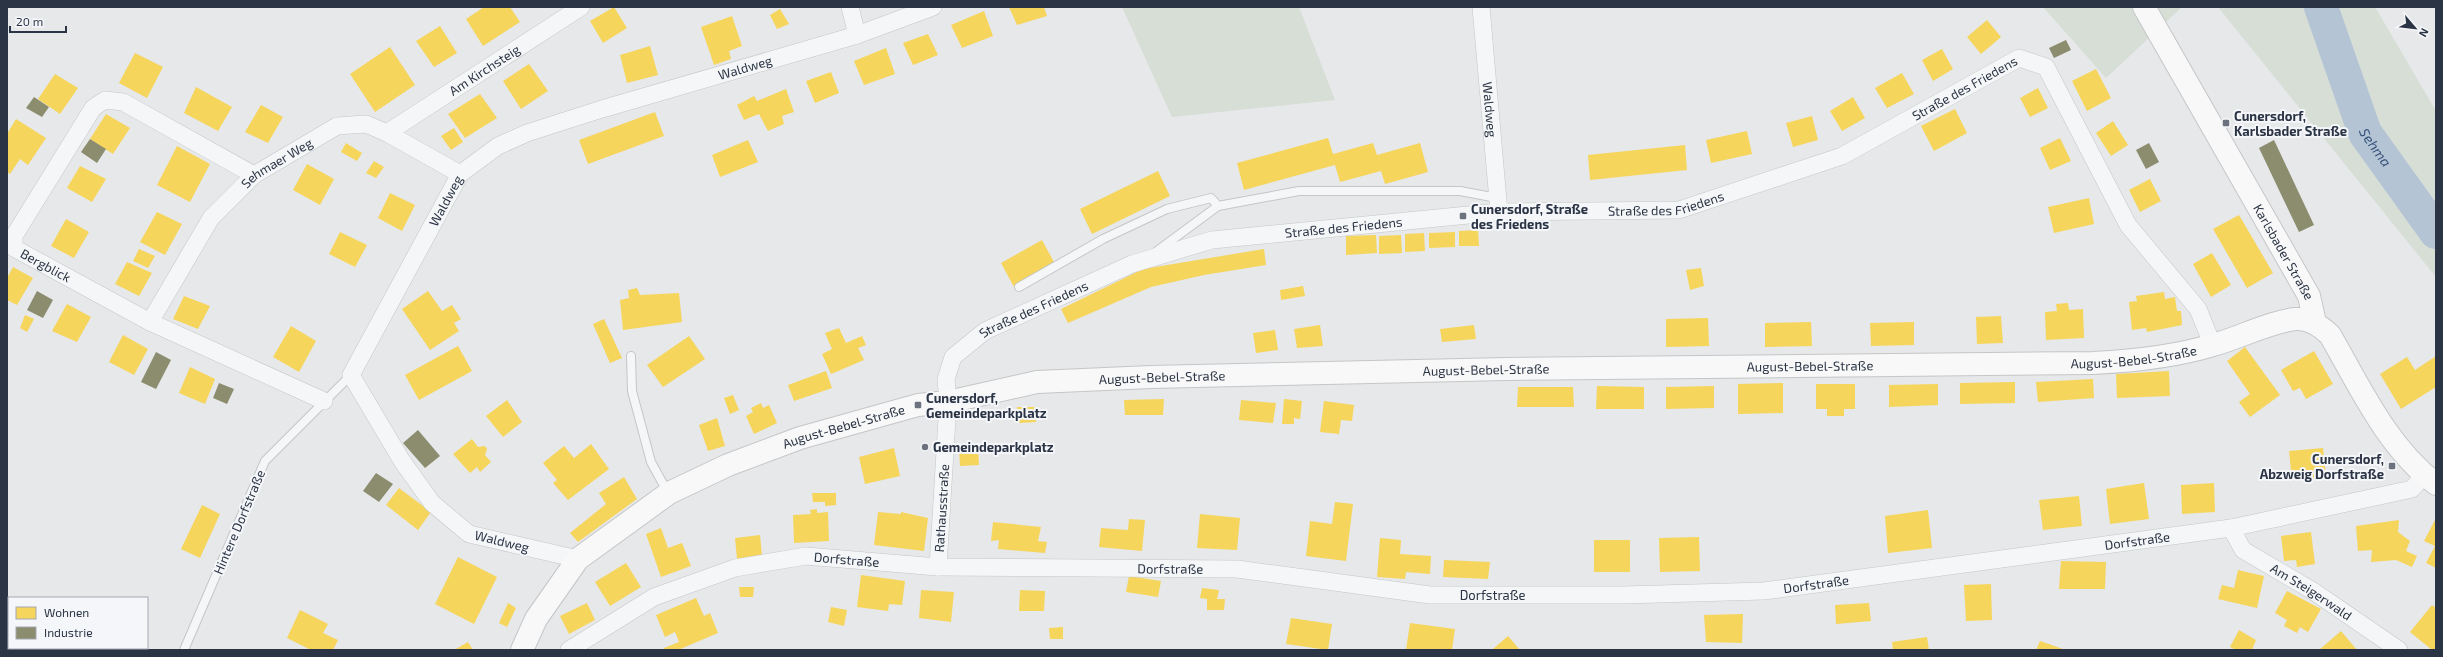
<svg xmlns="http://www.w3.org/2000/svg" width="2443" height="657" font-family="'Exo 2',sans-serif">
  <style>
    .green { fill: #d6ded6 }
    .homes { fill: #f6d55c }
    .industry { fill: #8c8c6e }
    .lines { fill: none; stroke-linecap: round; stroke-linejoin: round }
    .river { stroke: #b4c4d5; stroke-width: 34 }
    .service-casing { stroke: #c4c6c8; stroke-width: 10 }
    .minor-casing { stroke: #c4c6c8; stroke-width: 18 }
    .secondary-casing { stroke: #c4c6c8; stroke-width: 24 }
    .service { stroke: #f5f6f7; stroke-width: 8 }
    .minor { stroke: #f5f6f7; stroke-width: 17 }
    .secondary { stroke: #f8f8f8; stroke-width: 22 }
    .poi-dot { fill: #6c737f; stroke: #f4f6f9; stroke-width: 1.5 }
    .labels { text-anchor: middle; stroke-width: 4; stroke-linejoin: round; paint-order: stroke }
    .street-label { font-size: 13px; fill: #2b3445; stroke: #f4f6f9 }
    .poi-label { font-size: 13px; font-weight: bold; fill: #2b3445; stroke: #f4f6f9; text-anchor: start }
    .water-label { font-size: 14px; font-style: italic; fill: #34527a; stroke: #f4f6f9 }
  </style>
  <rect width="100%" height="100%" fill="#e6e8ea"/>
  <!-- green -->
  <path class="green" d="M1122 7H1299L1335 100 1172 117Z
    M2043 7H2182L2106 78Z
    M2218 7H2375L2436 111V277Z"/>
  <!-- homes -->
  <path class="homes" d="M484 7H510L520 22 483 46 466 19Z
    M614 7 627 28 603 43 590 21Z
    M1009 7H1044L1047 16 1017 25Z
    M780 9 789 24 777 29 770 15Z
    M984 11 993 36 962 48 951 25Z
    M732 16 742 46 729 51 731 59 714 65 701 27Z
    M1987 20 2001 37 1981 54 1967 37Z
    M440 26 457 53 434 67 416 41Z
    M928 34 938 55 913 65 903 43Z
    M650 46 658 75 627 83 620 55Z
    M390 47 415 85 375 112 350 74Z
    M886 48 895 74 864 85 854 61Z
    M1942 49 1953 69 1933 81 1922 60Z
    M135 53 163 67 147 98 119 83Z
    M529 64 548 91 521 109 503 81Z
    M2096 69 2111 98 2087 111 2072 81Z
    M831 72 839 93 815 103 806 81Z
    M1902 73 1914 94 1887 108 1875 88Z
    M55 74 78 88 60 114 38 99Z
    M196 87 232 107 218 131 184 113Z
    M2038 88 2048 108 2030 117 2020 98Z
    M786 89 794 112 782 116 784 124 768 131 759 114 744 120 737 105 754 96 757 101Z
    M480 94 497 118 465 138 448 114Z
    M1853 97 1865 118 1842 131 1830 111Z
    M261 105 283 117 268 143 245 132Z
    M1955 109 1967 133 1934 151 1921 126Z
    M655 112 664 136 588 164 579 140Z
    M106 114 130 128 113 154 90 139Z
    M1812 116 1818 140 1793 147 1786 123Z
    M16 119 46 138 28 165 20 159 10 174 7 172V134Z
    M2113 121 2128 145 2111 156 2096 133Z
    M454 128 463 142 451 150 441 136Z
    M1747 131 1752 154 1711 163 1706 140Z
    M1328 138 1333 154 1373 143 1377 155 1420 143 1428 172 1385 184 1381 171 1340 182 1335 165 1244 190 1237 163Z
    M2060 138 2071 161 2050 170 2040 148Z
    M748 140 758 162 720 177 712 155Z
    M346 143 362 153 357 161 341 152Z
    M1685 145 1687 170 1590 180 1588 155Z
    M177 146 210 164 190 202 157 185Z
    M374 161 384 167 376 178 366 173Z
    M307 164 334 179 320 205 293 190Z
    M80 166 106 179 92 202 67 188Z
    M1158 171 1170 196 1092 234 1080 209Z
    M2150 179 2161 201 2140 212 2129 190Z
    M390 193 415 205 402 231 378 218Z
    M2089 198 2094 224 2054 233 2048 207Z
    M157 212 182 224 165 255 140 242Z
    M2239 215 2273 273 2247 288 2213 229Z
    M66 219 89 232 74 258 51 246Z
    M1478 230 1479 246H1459V231Z
    M340 232 367 245 355 267 329 254Z
    M1455 232V247L1429 248V233Z
    M1424 233 1425 251 1405 252V234Z
    M1376 235 1377 253 1346 255V236Z
    M1401 235 1402 253 1379 254V236Z
    M1042 240 1055 264 1014 287 1001 263Z
    M139 249 155 256 148 268 133 261Z
    M1264 249 1266 265 1204 275 1151 287 1068 323 1061 309 1143 269Z
    M2212 253 2231 285 2211 297 2193 264Z
    M127 262 152 273 139 296 115 284Z
    M13 267 33 278 17 305 7 300V278Z
    M1701 268 1704 286 1690 290 1686 270Z
    M1303 286 1305 296 1281 300 1280 290Z
    M637 288 640 295 679 293 682 322 623 330 620 300 629 298 628 290Z
    M428 291 442 311 452 305 461 319 454 323 459 331 430 350 402 309Z
    M2164 292 2165 299 2175 297 2177 311H2181L2182 325 2147 332 2146 328 2132 330 2129 302 2137 301 2136 296Z
    M184 296 210 306 198 329 173 319Z
    M2068 303 2069 310 2083 309 2084 338 2046 340 2045 312 2057 311 2056 304Z
    M67 304 91 317 77 342 52 331Z
    M25 315 34 319 27 332 20 328Z
    M2001 316 2003 343 1977 344 1976 317Z
    M1708 318 1709 346 1666 347V319Z
    M604 319 622 358 610 363 593 324Z
    M1811 322 1812 346 1765 347V323Z
    M1914 322V345L1871 346 1870 323Z
    M1320 325 1323 346 1297 348 1294 329Z
    M1474 325 1476 339 1442 342 1440 329Z
    M291 326 316 341 299 372 273 357Z
    M839 328 846 343 862 336 866 345 858 348 864 360 831 374 822 354 832 349 825 333Z
    M1275 330 1278 350 1256 353 1253 333Z
    M123 335 148 349 134 375 109 362Z
    M689 336 705 359 663 387 647 365Z
    M458 346 472 371 419 400 405 375Z
    M2245 347 2280 395 2250 417 2239 402 2250 394 2227 361Z
    M2314 351 2333 384 2306 399 2300 388 2293 391 2281 370Z
    M2436 356V387L2401 409 2380 374 2407 357 2415 370Z
    M190 367 215 379 205 404 179 393Z
    M826 371 832 388 794 401 788 385Z
    M2169 371 2170 396 2117 398 2116 374Z
    M2093 379 2094 398 2038 402 2036 382Z
    M2015 382V403L1960 404V383Z
    M1783 383V413L1738 414V384Z
    M1816 384H1855V409H1844V416H1827V409H1816Z
    M1938 384V405L1889 407V385Z
    M1597 386 1644 387V409H1596Z
    M1714 386V408L1666 409V387Z
    M1518 387H1573L1574 407H1517Z
    M733 395 739 410 730 414 724 398Z
    M1164 399 1163 415H1125L1124 400Z
    M1284 399 1302 401 1300 419 1294 418V424H1282Z
    M507 400 522 422 503 437 486 416Z
    M1241 400 1276 403 1273 423 1239 420Z
    M1324 401 1354 405 1352 421 1341 420 1339 434 1320 432Z
    M761 403 763 408 769 405 777 423 754 434 746 416 753 412 751 408Z
    M1017 407H1035L1036 422 1019 423Z
    M717 418 725 446 708 451 699 425Z
    M472 439 478 447 485 446 487 449 485 455 491 462 480 472 477 467 470 473 453 454Z
    M591 444 609 469 568 500 553 483 557 480 543 463 564 446 574 458Z
    M894 448 900 476 865 484 859 457Z
    M959 448H978L979 465 960 466Z
    M2323 448 2326 476 2292 480 2289 451Z
    M624 477 637 499 578 542 570 533 606 504 599 493Z
    M2144 483 2149 519 2110 524 2106 489Z
    M2214 483 2215 512 2182 514 2181 485Z
    M399 488 431 512 418 530 386 505Z
    M812 493H836V505L825 506V502H813Z
    M2079 496 2082 526 2043 530 2039 500Z
    M1335 502 1353 504 1346 561 1306 556 1310 521 1332 524Z
    M202 505 220 514 200 558 181 549Z
    M817 509V513L828 512 829 541 794 543 793 515 811 514 810 510Z
    M1928 510 1932 548 1888 553 1885 516Z
    M878 512 901 514V512L928 518 924 551 874 545Z
    M1200 514 1240 518 1237 550 1197 548Z
    M2436 518V568L2426 563 2435 546 2424 541Z
    M1129 519 1145 520 1142 551 1099 547 1101 528 1128 530Z
    M2399 520 2398 532 2410 541 2406 551 2417 556 2412 567 2396 560 2371 562 2372 550 2358 551 2356 526Z
    M993 522 1041 527 1038 541 1047 542 1045 553 998 549 999 540 991 541Z
    M661 528 668 548 682 543 691 566 661 577 646 534Z
    M2311 532 2315 564 2297 567 2296 560 2284 561 2281 536Z
    M760 535 762 556 737 559 735 538Z
    M1699 537 1700 571 1660 572 1659 538Z
    M1380 538 1401 540 1400 554 1431 556 1430 574 1406 572 1405 579 1377 577Z
    M1594 540H1630V572H1594Z
    M458 557 497 577 474 624 435 604Z
    M1444 560 1490 562 1488 579 1443 577Z
    M2061 561 2106 562 2105 589H2059Z
    M626 563 641 587 610 606 595 582Z
    M2238 570 2264 576 2257 608 2218 599 2222 585 2234 588Z
    M861 575 905 581 902 605 889 604 888 611 857 607Z
    M1129 576 1161 581 1158 597 1126 592Z
    M1991 584 1992 620 1966 621 1964 585Z
    M739 587H754L753 597H740Z
    M1202 588 1219 590 1217 599H1225L1224 610H1207V599L1200 598Z
    M921 590 954 592 951 622 919 618Z
    M1020 590 1045 591 1044 611H1019Z
    M2287 591 2321 609 2308 632 2300 627 2297 633 2284 626 2287 620 2275 613Z
    M696 598 704 616 710 613 718 633 678 650H665L664 648 679 642 675 632 665 637 656 615Z
    M508 603 516 608 507 627 499 623Z
    M587 603 595 620 569 634 560 616Z
    M1869 603 1871 621 1836 624 1835 605Z
    M2432 605 2436 608V650H2432L2410 632Z
    M831 607 847 610 844 626 828 622Z
    M300 610 328 624 323 633 338 640 333 650H311L287 638Z
    M1743 614 1742 643 1706 642 1704 615Z
    M1291 618 1332 624 1328 650 1286 644Z
    M1410 623 1455 629 1452 650H1406Z
    M1063 627V639H1050L1049 628Z
    M2239 630 2256 640 2252 650H2236L2230 647Z
    M2341 631 2357 650H2319Z
    M1508 636 1520 650H1494L1493 649Z
    M1927 637 1929 650H1893L1892 642Z
    M2040 641 2066 650H2036Z
    M468 642 473 650H454Z"/>
  <!-- industry -->
  <path class="industry" d="M2066 40 2071 50 2054 58 2049 48Z
    M34 97 49 107 42 117 26 108Z
    M90 139 106 149 97 163 81 152Z
    M2274 140 2314 225 2299 232 2259 148Z
    M2149 143 2159 162 2146 169 2136 150Z
    M37 291 53 300 43 318 27 310Z
    M156 352 171 360 156 389 141 382Z
    M219 383 234 389 227 404 213 398Z
    M418 430 440 456 425 468 403 443Z
    M376 473 393 484 379 502 363 491Z"/>
  <g class="lines">
    <!-- river -->
    <path class="river" id="s1" d="M2321 7 2365 133 2436 232"/>
    <!-- service casing -->
    <g class="service-casing">
      <path id="service" d="M1157 251 1218 206 1299 191H1460L1497 198
        M1019 287 1103 239 1167 209 1211 198 1218 206
        M631 356 632 391 651 462 668 493
        M184 650 265 461 351 375"/>
    </g>
    <!-- minor casing -->
    <g class="minor-casing">
      <g id="minor">
        <path d="M850 7 857 35"/>
        <path id="s2" d="M1481 7 1499 212"/>
        <path id="s3" d="M387 133 581 7"/>
        <path id="s4" d="M254 175 123 102 105 100 93 108 14 236V248L150 322 324 401"/>
        <path id="s5" d="M150 322 211 218 254 175 337 126 366 124 387 133 460 174"/>
        <path id="s6" d="M2231 528 2243 550 2313 591 2399 650"/>
        <path id="s7" d="M578 559 469 534 432 503 402 461 351 375 460 174 498 146 527 133 602 109 857 35 933 7"/>
        <path id="s8" d="M938 567 948 402 946 379 953 357 985 331 1132 264 1212 240 1499 212 1679 210 1842 156 2019 58 2046 67 2128 225 2198 309 2213 346"/>
        <path id="s9" d="M569 650 654 597 735 568 806 556 938 567 1237 569 1430 595H1623L1764 591 2231 528 2412 489 2424 475"/>
      </g>
    </g>
    <!-- secondary casing -->
    <g class="secondary-casing">
      <g id="secondary">
        <path id="s10" d="M2144 7 2309 296 2315 323"/>
        <path id="s11" d="M522 650 536 619 578 559 669 493 728 465 800 438 918 405 948 402 1037 382 1151 377 1506 369 2093 363C2133 361 2174 357 2213 345 2239 338 2269 322 2295 319 2308 318 2321 326 2330 335 2360 387 2387 447 2436 484"/>
      </g>
    </g>
    <!-- service -->
    <use href="#service" class="service"/>
    <!-- minor -->
    <use href="#minor" class="minor"/>
    <!-- secondary -->
    <use href="#secondary" class="secondary"/>
  </g>
  <!-- markers -->
  <g class="poi-dot">
    <rect x="2222" y="119" width="8" height="8" rx="2"/>
    <rect x="1459" y="212" width="8" height="8" rx="2"/>
    <rect x="914" y="401" width="8" height="8" rx="2"/>
    <circle cx="925" cy="447" r="4"/>
    <rect x="2388" y="462" width="8" height="8" rx="2"/>
  </g>
  <g class="labels">
    <!-- street labels -->
    <g class="street-label">
      <text dy="5" stroke="none"><textPath href="#s7" startOffset="847">Waldweg</textPath></text>
      <text dy="5" stroke="none"><textPath href="#s3" startOffset="116">Am Kirchsteig</textPath></text>
      <text dy="5" stroke="none"><textPath href="#s8" startOffset="1278">Straße des Friedens</textPath></text>
      <text dy="5" stroke="none"><textPath href="#s2" startOffset="103">Waldweg</textPath></text>
      <text dy="5" stroke="none"><textPath href="#s5" startOffset="207">Sehmaer Weg</textPath></text>
      <text dy="5" stroke="none"><textPath href="#s7" startOffset="510">Waldweg</textPath></text>
      <text dy="5" stroke="none"><textPath href="#s8" startOffset="954">Straße des Friedens</textPath></text>
      <text dy="5" stroke="none"><textPath href="#s8" startOffset="630">Straße des Friedens</textPath></text>
      <text dy="5" stroke="none"><textPath href="#s10" startOffset="282">Karlsbader Straße</textPath></text>
      <text dy="5" stroke="none"><textPath href="#s4" startOffset="381">Bergblick</textPath></text>
      <text dy="5" stroke="none"><textPath href="#s8" startOffset="306">Straße des Friedens</textPath></text>
      <text dy="5" stroke="none"><textPath href="#s11" startOffset="1703">August-Bebel-Straße</textPath></text>
      <text dy="5" stroke="none"><textPath href="#s11" startOffset="1379">August-Bebel-Straße</textPath></text>
      <text dy="5" stroke="none"><textPath href="#s11" startOffset="1055">August-Bebel-Straße</textPath></text>
      <text dy="5" stroke="none"><textPath href="#s11" startOffset="731">August-Bebel-Straße</textPath></text>
      <text dy="5" stroke="none"><textPath href="#s11" startOffset="407">August-Bebel-Straße</textPath></text>
      <text dy="5" stroke="none"><textPath href="#s8" startOffset="59">Rathausstraße</textPath></text>
      <text transform="translate(239 522) rotate(-67)" y="5">Hintere Dorfstraße</text>
      <text transform="translate(502 541) rotate(14)" y="5">Waldweg</text>
      <text dy="5" stroke="none"><textPath href="#s9" startOffset="1595">Dorfstraße</textPath></text>
      <text dy="5" stroke="none"><textPath href="#s9" startOffset="299">Dorfstraße</textPath></text>
      <text dy="5" stroke="none"><textPath href="#s9" startOffset="623">Dorfstraße</textPath></text>
      <text dy="5" stroke="none"><textPath href="#s9" startOffset="1271">Dorfstraße</textPath></text>
      <text dy="5" stroke="none"><textPath href="#s6" startOffset="105">Am Steigerwald</textPath></text>
      <text dy="5" stroke="none"><textPath href="#s9" startOffset="947">Dorfstraße</textPath></text>
    </g>
    <!-- poi labels -->
    <g class="poi-label">
      <text x="2234" y="121">Cunersdorf,<tspan x="2234" dy="15">Karlsbader Straße</tspan></text>
      <text x="1471" y="214">Cunersdorf, Straße<tspan x="1471" dy="15">des Friedens</tspan></text>
      <text x="926" y="403">Cunersdorf,<tspan x="926" dy="15">Gemeindeparkplatz</tspan></text>
      <text x="933" y="452">Gemeindeparkplatz</text>
      <text x="2384" y="464" text-anchor="end">Cunersdorf,<tspan x="2384" dy="15">Abzweig Dorfstraße</tspan></text>
    </g>
    <!-- water labels -->
    <g class="water-label">
      <text dy="5" stroke="none"><textPath href="#s1" startOffset="151">Sehma</textPath></text>
    </g>
  </g>
  <!-- border -->
  <rect width="2443" height="657" fill="none" stroke="#2b3445" stroke-width="16"/>
  <!-- legend -->
  <rect x="8" y="597" width="140" height="52" fill="#f4f6f9" stroke="#a4a8b1"/>
  <rect x="16" y="607" width="20" height="12" fill="#f6d55c" stroke="#a4a8b1"/>
  <text x="44" y="617" font-size="12" fill="#2b3445">Wohnen</text>
  <rect x="16" y="627" width="20" height="12" fill="#8c8c6e" stroke="#a4a8b1"/>
  <text x="44" y="637" font-size="12" fill="#2b3445">Industrie</text>
  <!-- north arrow -->
  <g transform="translate(2415 28) rotate(118)" stroke="#f4f6f9" stroke-width="3" paint-order="stroke">
  <path d="M0-3L7 15L0 10L-7 15Z" fill="#2b3445"/>
  <text y="-6" font-size="11" font-weight="bold" text-anchor="middle" fill="#2b3445">N</text>
  </g>
  <!-- scale -->
  <path d="M10 26v6h56v-6" fill="none" stroke="#2b3445" stroke-width="2"/>
  <text x="16" y="26" font-size="12" fill="#2b3445" stroke="#f4f6f9" stroke-width="3" paint-order="stroke">20 m</text>
</svg>
